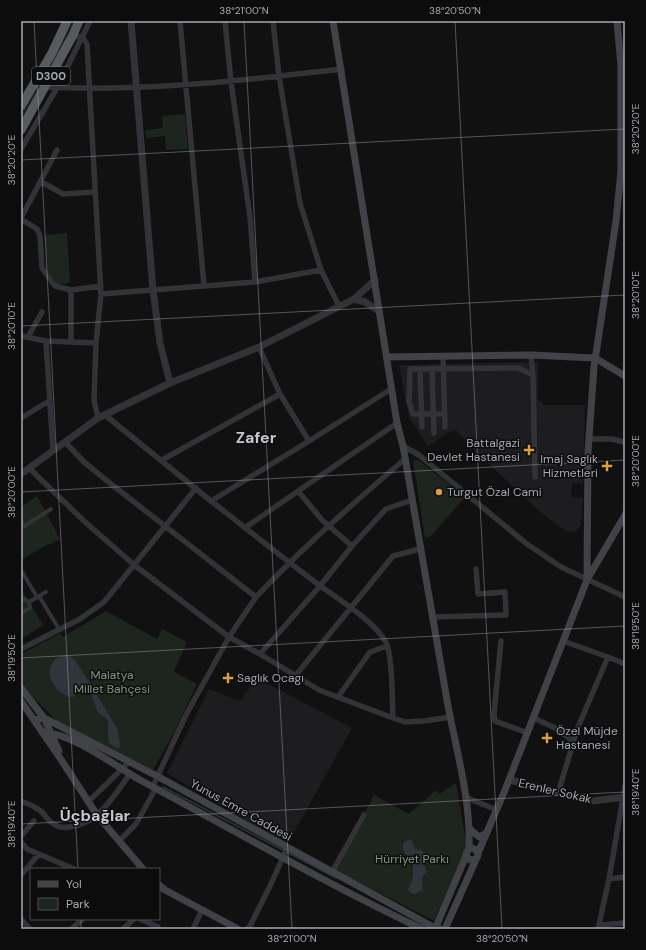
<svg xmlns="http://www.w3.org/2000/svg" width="646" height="950" font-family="'DM Sans',sans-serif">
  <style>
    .built { fill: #1d1d1f }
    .green { fill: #1e241e }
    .water { fill: #2e363b }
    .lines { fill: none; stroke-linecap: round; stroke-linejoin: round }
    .stream { stroke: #2e363b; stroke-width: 1.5 }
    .pedestrian { stroke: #323336; stroke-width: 4 }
    .minor { stroke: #323336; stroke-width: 5.5 }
    .tertiary { stroke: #323336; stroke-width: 7 }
    .secondary { stroke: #414246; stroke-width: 7 }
    .trunk { stroke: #575a5e; stroke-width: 9 }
    .ticks { fill: none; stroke: #a4a9b1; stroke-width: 1; stroke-opacity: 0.45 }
    .poi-dot { fill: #d99d42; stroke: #0c0c0d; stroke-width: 1.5 }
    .labels { text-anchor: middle; stroke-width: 3; stroke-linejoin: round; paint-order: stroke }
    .shield { fill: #0c0c0d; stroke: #767a80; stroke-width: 1 }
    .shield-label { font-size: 11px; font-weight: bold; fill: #a4a9b1 }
    .poi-label { font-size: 12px; fill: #a4a9b1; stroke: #0c0c0d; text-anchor: start }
    .park-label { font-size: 12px; fill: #7d9a7d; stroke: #0c0c0d }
    .street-label { font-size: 12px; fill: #a4a9b1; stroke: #0c0c0d }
    .district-label { font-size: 16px; font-weight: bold; fill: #c4c7ce; stroke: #0c0c0d }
    .neatline { fill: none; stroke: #a4a9b1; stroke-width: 1.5 }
    .ticks-label { font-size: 10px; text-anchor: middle; fill: #a4a9b1 }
  </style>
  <rect width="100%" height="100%" fill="#111112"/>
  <!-- built -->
  <path class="built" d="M538 362V399L544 405H585L583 484 572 483 571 497 583 498 581 525 575 532 566 531 539 511 477 453 456 430 449 432 428 446 409 418 399 365Z
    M257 678 352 728 287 845 167 773 209 689 240 701Z"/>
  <!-- green -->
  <path class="green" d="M71 21H74L50 70 21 119V112L47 68Z
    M185 114 188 149 166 150 165 136 146 138 145 130 163 128 162 116Z
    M67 233 70 283 56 284 47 269 45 235Z
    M418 460 465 497 431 536 425 538 413 461Z
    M37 496 60 539 51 544H48L21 560V507Z
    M21 589 43 625 21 639Z
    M106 611 157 639 162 629 187 642 174 672 197 684 174 733 153 770 57 721 29 693 21 683V654L61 633 63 637Z
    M456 783 467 848 434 921 335 870 374 795 409 814 436 790 439 794Z"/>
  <!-- water -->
  <path class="water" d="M66 655 72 657 79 666 117 728 120 744 119 749 110 744 108 739V721L106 718 98 713 90 691 84 688 73 697C54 696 41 670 57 658 60 656 63 656 66 655Z
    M411 839 415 849 425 852 427 855 424 863C429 878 426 868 422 879L423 890 415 894 411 893 408 890 413 877V866L418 859 419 855 416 853 409 857C404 855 401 847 404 842Z"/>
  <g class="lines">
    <!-- stream -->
    <path class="stream" d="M163 787 336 878"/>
    <!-- pedestrian -->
    <path class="pedestrian" d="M21 521 24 526 51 509
      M21 570 37 597
      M39 596 59 629
      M21 600 24 599 29 602
      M29 602 46 592
      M21 613 30 608 29 602"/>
    <!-- minor -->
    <path class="minor" d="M180 21 204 285
      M73 35 83 38 87 44 101 294 96 343 94 400 98 418
      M45 87C123 91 201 85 279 76L273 21
      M21 149 57 88 90 21
      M40 181 63 194 95 192
      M21 218 57 150
      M21 219 37 229 40 236 42 268 55 286 71 290 101 286
      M255 282 321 270
      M71 290V342
      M101 294 255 282 250 217 231 82 225 21
      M339 306 321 270 300 203 279 76 342 69
      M21 336 46 341 53 451
      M28 337 42 312
      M46 341 96 343
      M259 347 280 394 309 441 391 389
      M531 355 533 375
      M443 356 445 427
      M432 368 434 433
      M420 369 422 427
      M445 414H413L409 402 410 369 518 368 533 375 535 477
      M105 415 211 501 309 441
      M21 418 49 401
      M589 439H611L625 442
      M65 442 84 462 111 484 256 597C303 547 353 503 405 459
      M403 446 419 455 527 544 561 567 625 597
      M162 460 280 394
      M29 468 84 521 133 564 229 637 260 654 319 690 393 718 405 722 424 721 450 717
      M298 491 322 520 352 546
      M211 501C247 529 283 558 319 585 338 599 379 624 387 645 393 661 392 700 393 718
      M246 527 397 423
      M432 617 506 615 505 592 478 594 476 569
      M501 641 494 714 495 721 528 733
      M21 649 80 619 104 602 196 488
      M260 654 320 586 352 546 386 509 412 500
      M608 657 625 664
      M296 675 393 556 420 549
      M338 697 370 652 387 646
      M534 718 555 728 573 741
      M153 786 187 713 229 637 256 597
      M558 793 578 727 608 657 563 641
      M465 797 497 810
      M21 801C29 804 37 807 43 813 46 817 49 822 54 824 58 827 64 828 69 827 98 825 114 795 130 774
      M89 801 129 762
      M21 836 34 821
      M119 841 136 824 156 788
      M21 842 27 849 74 869
      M332 872 364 815
      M21 875 38 855
      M609 879 625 877
      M21 919 30 929
      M140 919 158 927 156 929
      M599 925 625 923
      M71 929 83 919
      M123 929 134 919
      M193 929 202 910
      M247 929 250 926 271 884 287 848
      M598 929 609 879 625 786"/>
    <!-- tertiary -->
    <path class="tertiary" d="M131 21 153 290 160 343 170 383
      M354 299 365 302 379 311
      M21 474 98 418 170 383 259 347 354 299 375 280
      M510 780 584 799 593 801 625 797"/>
    <!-- secondary -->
    <path class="secondary" d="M333 21 397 423 403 446C418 533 433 619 448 706 457 753 471 801 469 849
      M387 357 531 355 595 358 625 376
      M588 578 625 515
      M21 688 44 718 59 751
      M21 701 62 761 97 815 143 869
      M34 720 44 718 54 723 157 776 435 928 441 929
      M42 732C75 734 113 765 142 781 235 831 327 884 422 929
      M470 829 479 837 487 833
      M478 853 505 790 587 580 588 452 594 367 616 221 621 170V66L617 21
      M159 885 165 890 238 929
      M435 929 466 856
      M445 929 478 855C477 847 469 846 466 854L468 859 472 860 476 859"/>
    <!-- trunk -->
    <path class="trunk" d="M21 106 52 53 67 21
      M21 130 73 35 79 21"/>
  </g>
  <!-- ticks -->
  <path class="ticks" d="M34 21 78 869M244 21 292 929M455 21 502 929M21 160 625 129M21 326 625 295M21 492 625 460M21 658 625 626M21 824 625 792M81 919V929"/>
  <!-- markers -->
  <g class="poi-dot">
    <path d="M527 444h4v4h4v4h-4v4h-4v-4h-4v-4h4z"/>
    <path d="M605 460h4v4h4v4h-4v4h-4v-4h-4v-4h4z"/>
    <circle cx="439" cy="492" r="4"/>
    <path d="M226 672h4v4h4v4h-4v4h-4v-4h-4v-4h4z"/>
    <path d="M545 732h4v4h4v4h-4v4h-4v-4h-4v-4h4z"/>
  </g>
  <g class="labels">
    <!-- shield labels -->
    <rect class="shield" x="32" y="67" width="38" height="18" rx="3"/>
    <g class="shield-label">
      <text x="51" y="80">D300</text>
    </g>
    <!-- poi labels -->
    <g class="poi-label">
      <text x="520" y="447" text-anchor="end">Battalgazi<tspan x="520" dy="14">Devlet Hastanesi</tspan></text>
      <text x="598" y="463" text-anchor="end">Imaj Saglık<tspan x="598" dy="14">Hizmetleri</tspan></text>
      <text x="447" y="496">Turgut Özal Cami</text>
      <text x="237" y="682">Saglık Ocagı</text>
      <text x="556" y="735">Özel Müjde<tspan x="556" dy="14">Hastanesi</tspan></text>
    </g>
    <!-- park labels -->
    <g class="park-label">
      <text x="112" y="679">Malatya<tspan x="112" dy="14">Millet Bahçesi</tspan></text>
      <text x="412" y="863">Hürriyet Parkı</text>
    </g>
    <!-- street labels -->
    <g class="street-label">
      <text transform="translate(555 791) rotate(13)" y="4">Erenler Sokak</text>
      <text transform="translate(241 810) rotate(29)" y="4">Yunus Emre Caddesi</text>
    </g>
    <!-- district labels -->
    <g class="district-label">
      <text x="256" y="443">Zafer</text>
      <text x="95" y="821">Üçbağlar</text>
    </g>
  </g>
  <!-- border -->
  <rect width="646" height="950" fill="none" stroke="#0c0c0d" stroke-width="44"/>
  <!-- legend -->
  <rect x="30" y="868" width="130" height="52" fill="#0c0c0d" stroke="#494b4f"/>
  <rect x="38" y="881" width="20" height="6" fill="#414246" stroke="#494b4f"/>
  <text x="66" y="888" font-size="12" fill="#a4a9b1">Yol</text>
  <rect x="38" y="898" width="20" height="12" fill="#1e241e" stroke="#494b4f"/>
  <text x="66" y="908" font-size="12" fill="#a4a9b1">Park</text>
  <rect x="22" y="22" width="602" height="906" class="neatline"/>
  <g class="ticks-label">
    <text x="244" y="14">38°21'00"N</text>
    <text x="455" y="14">38°20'50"N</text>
    <text transform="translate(635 129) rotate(-90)" y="4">38°20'20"E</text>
    <text transform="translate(11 160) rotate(-90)" y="4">38°20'20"E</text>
    <text transform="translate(635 295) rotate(-90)" y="4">38°20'10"E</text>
    <text transform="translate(11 326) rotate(-90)" y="4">38°20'10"E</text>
    <text transform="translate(635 461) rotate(-90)" y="4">38°20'00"E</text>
    <text transform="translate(11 492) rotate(-90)" y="4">38°20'00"E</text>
    <text transform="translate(635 626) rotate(-90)" y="4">38°19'50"E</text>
    <text transform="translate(11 658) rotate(-90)" y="4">38°19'50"E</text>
    <text transform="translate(635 792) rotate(-90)" y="4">38°19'40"E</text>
    <text transform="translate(11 824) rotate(-90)" y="4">38°19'40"E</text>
    <text x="292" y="942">38°21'00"N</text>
    <text x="502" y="942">38°20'50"N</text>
  </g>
</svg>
